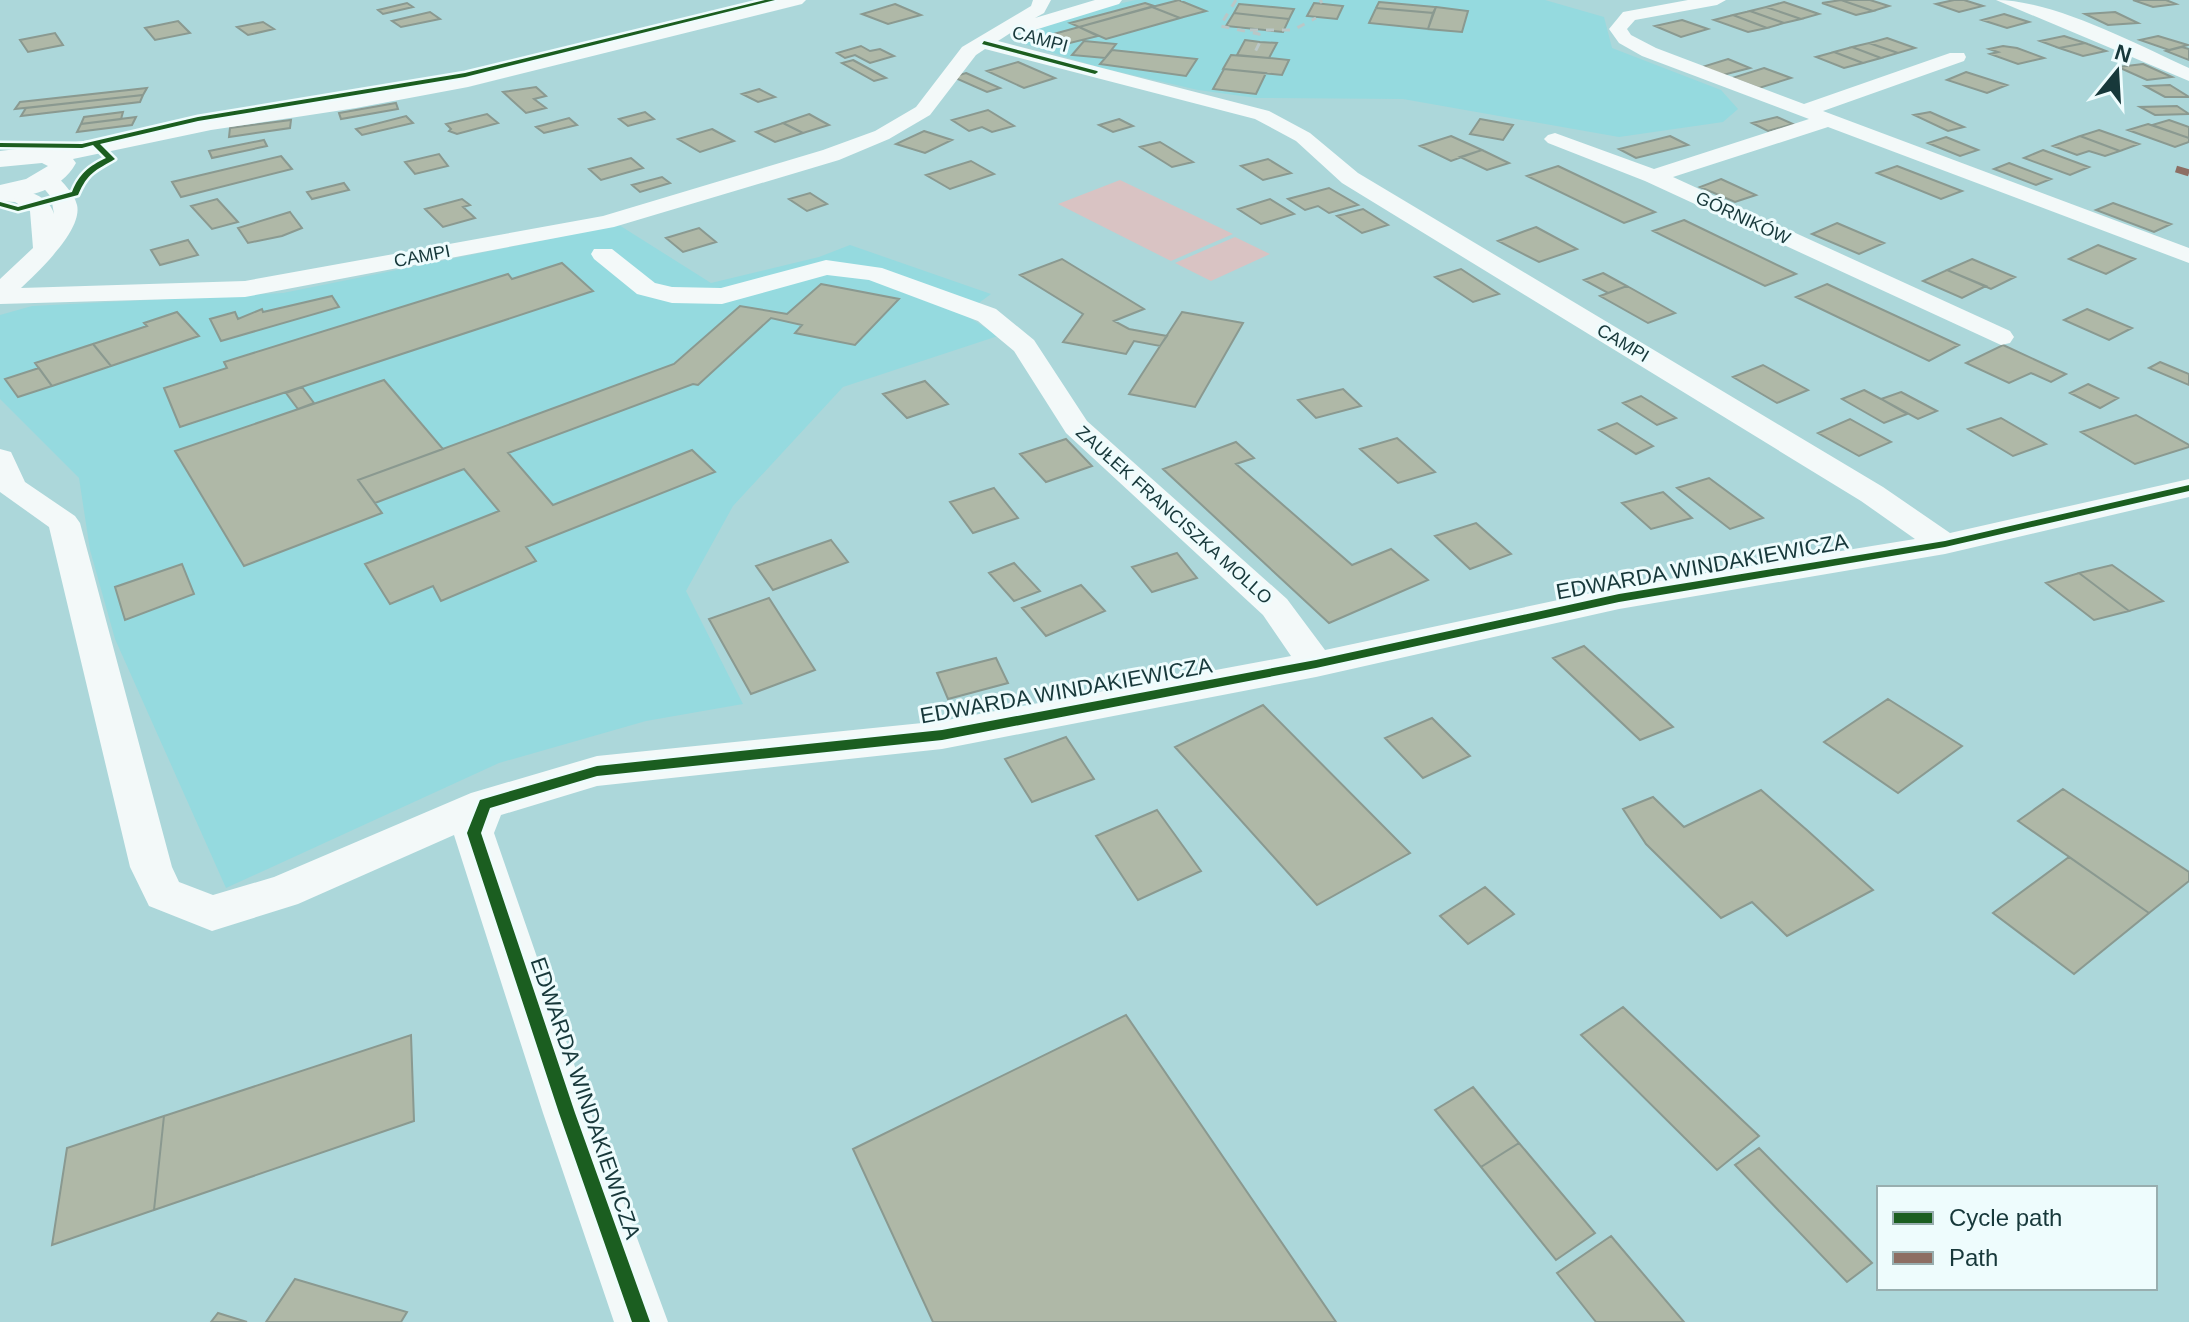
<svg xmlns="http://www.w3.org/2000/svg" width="2189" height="1322" font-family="Helvetica,sans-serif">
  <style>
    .built { fill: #95dadf }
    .green { fill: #d9c3c3 }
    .building { fill: #afb8a7; stroke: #8a9990; stroke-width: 2 }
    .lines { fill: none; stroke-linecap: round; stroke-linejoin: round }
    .street { fill: #f3f9f9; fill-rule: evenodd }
    .secondary { fill: #f3f9f9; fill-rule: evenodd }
    .rail { stroke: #bac7c7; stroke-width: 3; stroke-dasharray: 8 8; stroke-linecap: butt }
    .quiet { stroke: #8d6e63; stroke-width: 7; stroke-dasharray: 14 7; stroke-linecap: butt }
    .cycleway-casing { stroke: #eefcfd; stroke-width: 5 }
    .cycleway { fill: #1b5e20; fill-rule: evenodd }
    .labels { text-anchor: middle; stroke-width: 6; stroke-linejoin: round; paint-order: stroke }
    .far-street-label { font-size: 18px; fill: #17383a; stroke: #eefcfd }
    .street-label { font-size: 22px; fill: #17383a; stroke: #eefcfd }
  </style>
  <rect width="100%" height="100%" fill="#acd7da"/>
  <!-- built -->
  <path class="built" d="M1136 0H1545L1604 17 1612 48 1721 90 1738 109 1723 122 1619 137 1403 99 1256 98 1198 90 1098 67 1011 40 1081 12Z
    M619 225 711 283 819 257 850 245 991 294 964 314 998 336 843 387 733 506 686 591 743 704 646 721 499 763 226 888 115 639 90 550 79 478 0 399V315L32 306 283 293Z"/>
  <!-- green -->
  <path class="green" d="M1120 180 1233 234 1171 261 1058 204Z
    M1235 237 1270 254 1211 281 1175 263Z"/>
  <!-- building -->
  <path class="building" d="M1179 0 1181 1 1206 11 1180 18 1152 7Z
    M1841 0 1873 11 1856 15 1822 3Z
    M1841 0H1870L1889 6 1873 11Z
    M1954 0H1964L1983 6 1959 12 1936 4Z
    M2133 0H2166L2176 4 2153 7Z
    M1379 2 1436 7 1433 13 1376 8Z
    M1784 2 1819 14 1801 19 1766 7Z
    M407 3 413 7 383 14 378 10Z
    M1145 3 1154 6 1079 27 1070 23Z
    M1314 3 1343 6 1337 19 1307 16Z
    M895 4 921 15 888 24 862 14Z
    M1239 4 1294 9 1289 19 1234 13Z
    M1152 7 1180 18 1106 39 1079 27Z
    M1436 7 1468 11 1462 32 1428 29Z
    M1766 7 1801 19 1784 23 1750 11Z
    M1376 8 1433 13 1428 29 1369 23Z
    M1750 11 1784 23 1767 28 1733 15Z
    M430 12 440 19 401 27 392 21Z
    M2115 12 2138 23 2108 25 2085 14Z
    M1234 13 1289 19 1283 32 1226 26Z
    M2004 14 2029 22 2007 28 1982 20Z
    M1733 15 1767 28 1748 32 1714 20Z
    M1682 20 1708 29 1681 37 1655 26Z
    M178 21 190 33 155 40 145 28Z
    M263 22 274 29 248 35 237 27Z
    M1079 27 1098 36 1070 43 1050 35Z
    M55 33 63 45 28 52 20 40Z
    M2064 36 2085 43 2059 48 2040 41Z
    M2158 36 2188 45 2169 50 2140 40Z
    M1887 38 1915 48 1898 53 1869 43Z
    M1245 40 1260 42 1277 43 1269 58 1237 55Z
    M1084 41 1116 44 1105 58 1072 55Z
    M1869 43 1898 53 1881 58 1852 47Z
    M2085 43 2106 51 2083 56 2059 48Z
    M861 46 870 51 880 49 894 56 870 63 855 55 845 58 837 53Z
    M2003 46 2017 48 2044 58 2018 64 1990 54 1998 52 1989 49Z
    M1852 47 1881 58 1863 63 1834 52Z
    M2182 47 2189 49V60L2166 51Z
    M1112 50 1197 59 1186 76 1100 64Z
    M1834 52 1863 63 1844 68 1816 57Z
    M1231 55 1269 58 1289 60 1282 75 1223 69Z
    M1728 59 1750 68 1723 75 1702 67Z
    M853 60 886 78 874 81 842 63Z
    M1018 62 1055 78 1024 88 987 71Z
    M2143 64 2172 77 2147 80 2118 67Z
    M1764 68 1791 78 1759 88 1732 78Z
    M1224 69 1266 73 1256 94 1213 89Z
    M1966 72 2007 85 1987 93 1947 80Z
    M966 73 1000 88 987 92 953 77Z
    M2170 85 2189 97H2165L2145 86Z
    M536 87 546 96 534 99 546 108 526 113 503 92Z
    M147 88 143 95 15 109 20 102Z
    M759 89 775 97 758 102 742 94Z
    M143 95 140 102 21 116 26 108Z
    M396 103 398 109 341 119 339 113Z
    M2177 106 2189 114 2155 115 2140 107Z
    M988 110 1014 126 992 132 982 127 969 131 952 120Z
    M123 112 121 119 81 124 84 117Z
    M645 112 654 119 628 126 619 119Z
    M1930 112 1964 127 1948 131 1914 115Z
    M487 114 498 123 457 134 449 131 451 129 446 124Z
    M809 114 829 125 803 133 783 123Z
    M406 116 413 123 362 135 356 129Z
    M136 117 132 125 77 132 81 124Z
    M1777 117 1793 124 1768 131 1752 123Z
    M569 118 577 125 544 133 536 127Z
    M1119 119 1133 126 1113 132 1099 125Z
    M1480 119 1513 125 1503 140 1470 134Z
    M291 120 290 128 229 137 230 128Z
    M2169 120 2189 127V138L2152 125Z
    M783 123 803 133 775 142 756 132Z
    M2148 124 2189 138V142L2175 147 2128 130Z
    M712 129 734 141 700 152 678 139Z
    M2099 130 2139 144 2120 151 2080 136Z
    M924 131 952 140 925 153 896 144Z
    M1451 136 1482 150 1451 161 1420 146Z
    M1670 136 1688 145 1636 158 1619 149Z
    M2080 136 2120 151 2105 156 2089 151 2077 155 2053 146Z
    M1946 137 1978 150 1960 156 1928 143Z
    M264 140 267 146 212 158 209 151Z
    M1160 142 1193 162 1172 167 1140 147Z
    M1482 150 1509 163 1487 170 1460 157Z
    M2043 150 2089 167 2070 175 2024 158Z
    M439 154 448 166 415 174 405 162Z
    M281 156 292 169 181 197 172 182Z
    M631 158 643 168 601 180 589 169Z
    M1268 159 1291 173 1263 180 1241 166Z
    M971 161 994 174 950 189 926 175Z
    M2009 163 2051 179 2036 185 1994 169Z
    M1558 166 1655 212 1624 223 1527 176Z
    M1897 166 1962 191 1941 199 1877 173Z
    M662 177 670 183 640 192 632 185Z
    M1721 179 1756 195 1735 202 1700 187Z
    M344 183 349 190 312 199 307 192Z
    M1329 188 1358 205 1329 213 1318 206 1305 210 1288 199Z
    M810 193 827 204 807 211 789 199Z
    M217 199 238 222 212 229 191 206Z
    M462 199 470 205 463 207 475 218 443 227 425 209Z
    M1270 199 1294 214 1261 224 1238 209Z
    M2113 203 2171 224 2154 232 2096 210Z
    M1363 209 1388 225 1362 233 1337 216Z
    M290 212 302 228 282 236 248 243 238 228Z
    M1684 220 1796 274 1765 286 1653 231Z
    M1837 223 1884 243 1859 254 1812 234Z
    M1536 227 1577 249 1539 262 1498 241Z
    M699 228 716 242 683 252 666 238Z
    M188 240 198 255 160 265 151 250Z
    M2098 245 2135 259 2106 274 2069 259Z
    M1062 259 1144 309 1114 321 1129 329 1167 336 1160 346 1134 341 1126 354 1063 342 1083 314 1020 275Z
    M1972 259 2015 277 1991 289 1947 270Z
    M562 263 593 291 180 427 164 388 227 368 224 362 508 274 512 279Z
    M1461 269 1499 294 1473 302 1435 277Z
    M1947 270 1986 286 1962 298 1923 281Z
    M1603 273 1627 286 1608 293 1584 280Z
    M821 284 899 299 855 345 795 333 802 325 771 318 698 385 693 384 508 453 553 505 692 450 715 472 526 547 536 561 441 601 433 586 390 604 365 564 499 511 464 469 375 503 358 480 674 364 740 306 787 314Z
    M1827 284 1959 345 1929 361 1796 297Z
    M1627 286 1675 313 1648 323 1600 296Z
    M332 296 339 307 221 341 210 319 235 312 238 319 262 309 263 312Z
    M2087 309 2132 328 2109 340 2064 320Z
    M177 312 199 336 111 366 93 344 147 326 144 323Z
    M1182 312 1243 323 1195 407 1129 394Z
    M93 344 111 366 52 386 35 363Z
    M2003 345 2066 374 2051 382 2031 373 2009 383 1966 363Z
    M2160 362 2189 374V385L2149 368Z
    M1763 365 1808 390 1777 403 1733 377Z
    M39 368 52 386 18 397 5 379Z
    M384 380 443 449 358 480 382 513 244 566 175 451Z
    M925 381 948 404 907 418 883 394Z
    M2088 384 2118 398 2100 408 2070 393Z
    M302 387 314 403 298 409 286 393Z
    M1343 389 1361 406 1316 418 1298 400Z
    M1864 390 1881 399 1907 414 1884 423 1842 399Z
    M1901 392 1937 411 1918 419 1881 399Z
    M1641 396 1676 418 1657 425 1623 403Z
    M2136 415 2189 445V447L2135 464 2081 432Z
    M2001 418 2046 444 2013 456 1968 429Z
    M1850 419 1891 442 1859 456 1818 433Z
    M1617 423 1653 446 1636 454 1599 430Z
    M1397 438 1435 472 1398 483 1360 449Z
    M1066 439 1092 466 1046 482 1020 454Z
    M1236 442 1254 458 1236 464 1352 565 1391 549 1428 580 1329 623 1163 469Z
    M1709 478 1763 518 1730 529 1677 488Z
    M994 488 1018 518 973 533 950 502Z
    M1663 492 1692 518 1651 529 1622 503Z
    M1476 523 1511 554 1470 569 1435 536Z
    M831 540 848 562 773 590 756 566Z
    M1177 553 1197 578 1152 592 1132 567Z
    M1014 563 1040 591 1014 601 989 573Z
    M182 564 194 594 125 620 115 587Z
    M2112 565 2163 601 2129 611 2079 573Z
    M2079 573 2129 611 2094 620 2046 583Z
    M1081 585 1105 611 1046 636 1022 608Z
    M769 598 815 670 751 694 709 619Z
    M1584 646 1673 727 1640 740 1553 658Z
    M996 658 1008 683 948 699 937 673Z
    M1888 699 1962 746 1898 793 1824 742Z
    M1263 705 1410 853 1317 905 1175 747Z
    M1432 718 1470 756 1423 778 1385 738Z
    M1066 737 1094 779 1032 802 1005 759Z
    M2063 789 2189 872V881L2149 913 2018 821Z
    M1761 790 1808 831 1873 890 1787 936 1752 902 1721 918 1646 844 1623 809 1653 797 1684 827Z
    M1157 810 1201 871 1138 900 1096 836Z
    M2069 857 2149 913 2074 974 1993 913Z
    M1485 887 1514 914 1468 944 1440 916Z
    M1623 1007 1759 1136 1717 1170 1581 1035Z
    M1126 1015 1336 1322H933L853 1149Z
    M411 1035 414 1121 154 1210 164 1116Z
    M1473 1087 1519 1143 1481 1167 1435 1110Z
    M164 1116 154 1210 52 1245 67 1148Z
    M1519 1143 1595 1233 1556 1260 1481 1167Z
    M1759 1148 1872 1263 1847 1282 1735 1165Z
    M1611 1236 1684 1322H1596L1557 1273Z
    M295 1279 407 1312 401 1322H266Z
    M218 1313 247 1322H211Z"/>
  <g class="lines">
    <!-- street -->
    <path class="street" d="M1033 0H1051L1044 13 1035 18 1095 0H1122L1119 4 1025 33 1012 32 998 41 1269 111 1310 133 1358 173 1883 487 1950 533 2189 479V497L1945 554 1619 609 1316 677 942 749 597 786 501 815 494 833 591 1113 668 1322H614L543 1113 454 835 298 904 212 931 149 906 130 867 49 527 0 492V449L11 452 25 482 75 516 80 523 172 867 179 882 213 895 274 877 471 793 597 756 942 721 1291 656 1263 615 1066 433 1014 351 978 321 869 280 827 275 722 304 672 303 637 294 594 259 591 254 594 249H612L655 283 672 287 721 288 826 260 882 268 996 309 1034 340 1087 421 1287 599 1325 650 1619 587 1915 539 1861 501 1342 183 1296 141 1255 119 985 49 976 55 930 115 889 139 839 160 614 227 245 297 0 304V279L33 248 30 211 15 202 0 201V187C19 189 48 192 54 214L51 197 36 179 39 174H55C63 183 74 193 77 205 83 230 38 272 21 288L245 281 603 216 823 150 875 131 916 107 962 47 1031 6Z
      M1688 0H1726L1717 5 1635 20 1627 29 1631 35 1656 48 1804 104 1950 53H1964L1966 57 1964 61 1823 111 2189 248V263L1828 127 1673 177 2010 331 2014 337 2010 343 2001 345 1645 181 1548 143 1544 139 1548 135 1555 133 1654 169 1809 119 1642 56 1619 43 1609 29 1623 12Z
      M1996 0C2053 0 2136 44 2189 68V81Z"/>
    <!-- secondary -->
    <path class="secondary" d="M769 0H806L802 4 468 87 356 108 211 130 73 159 76 163C60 192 30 195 0 201V185L26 179 48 166 42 163 0 167V151L100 139 211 114 356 94 468 73Z"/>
    <!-- rail -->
    <path class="rail" d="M1236 0 1220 26 1259 34 1260 42 1255 52
      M1320 0 1322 3
      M1250 30H1293L1316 18"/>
    <!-- quiet -->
    <path class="quiet" d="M2176 169 2189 173"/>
    <!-- cycleway casing -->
    <g class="cycleway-casing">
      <path id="cycleway" d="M765 0H775L465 77 198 121 100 144 115 159C95 171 88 172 78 195L18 211 0 206V202L18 207 72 192C79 174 89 166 106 158L93 145 82 148 0 147V143L82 144 198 117 465 73Z
        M984 41 1097 71 1098 72 1095 74 982 44Z
        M2189 485V491L1945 547 1619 602 1316 668 942 740 597 776 490 808 481 833 575 1113 650 1322H632L559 1113 467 833 480 800 597 766 942 730 1316 660 1619 594 1945 541Z"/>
    </g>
    <!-- cycleway -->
    <use href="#cycleway" class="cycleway"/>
  </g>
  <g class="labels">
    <!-- far-street labels -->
    <g class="far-street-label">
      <text transform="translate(1040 39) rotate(15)" y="6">CAMPI</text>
      <text transform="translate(1743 218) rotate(25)" y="6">GÓRNIKÓW</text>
      <text transform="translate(422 256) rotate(-11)" y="6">CAMPI</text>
      <text transform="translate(1623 343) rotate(31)" y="6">CAMPI</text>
      <text transform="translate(1174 515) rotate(42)" y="6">ZAUŁEK FRANCISZKA MOLLO</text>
    </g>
    <!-- street labels -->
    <g class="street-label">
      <text transform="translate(1702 566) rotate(-10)" y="8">EDWARDA WINDAKIEWICZA</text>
      <text transform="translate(1066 690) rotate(-10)" y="8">EDWARDA WINDAKIEWICZA</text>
      <text transform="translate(586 1098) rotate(71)" y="8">EDWARDA WINDAKIEWICZA</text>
    </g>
  </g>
  <!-- legend -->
  <rect x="1877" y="1186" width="280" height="104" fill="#eefcfd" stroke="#98aeaf" stroke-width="2"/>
  <rect x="1893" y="1212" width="40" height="12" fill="#1b5e20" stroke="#98aeaf" stroke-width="2"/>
  <text x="1949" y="1226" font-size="24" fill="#17383a">Cycle path</text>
  <rect x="1893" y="1252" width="40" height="12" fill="#8d6e63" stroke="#98aeaf" stroke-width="2"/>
  <text x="1949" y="1266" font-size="24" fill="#17383a">Path</text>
  <!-- north arrow -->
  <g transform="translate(2117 72) rotate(18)" stroke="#eefcfd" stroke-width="6" paint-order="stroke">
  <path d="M0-6L14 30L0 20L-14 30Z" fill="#17383a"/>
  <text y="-12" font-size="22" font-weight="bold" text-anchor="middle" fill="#17383a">N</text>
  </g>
</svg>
